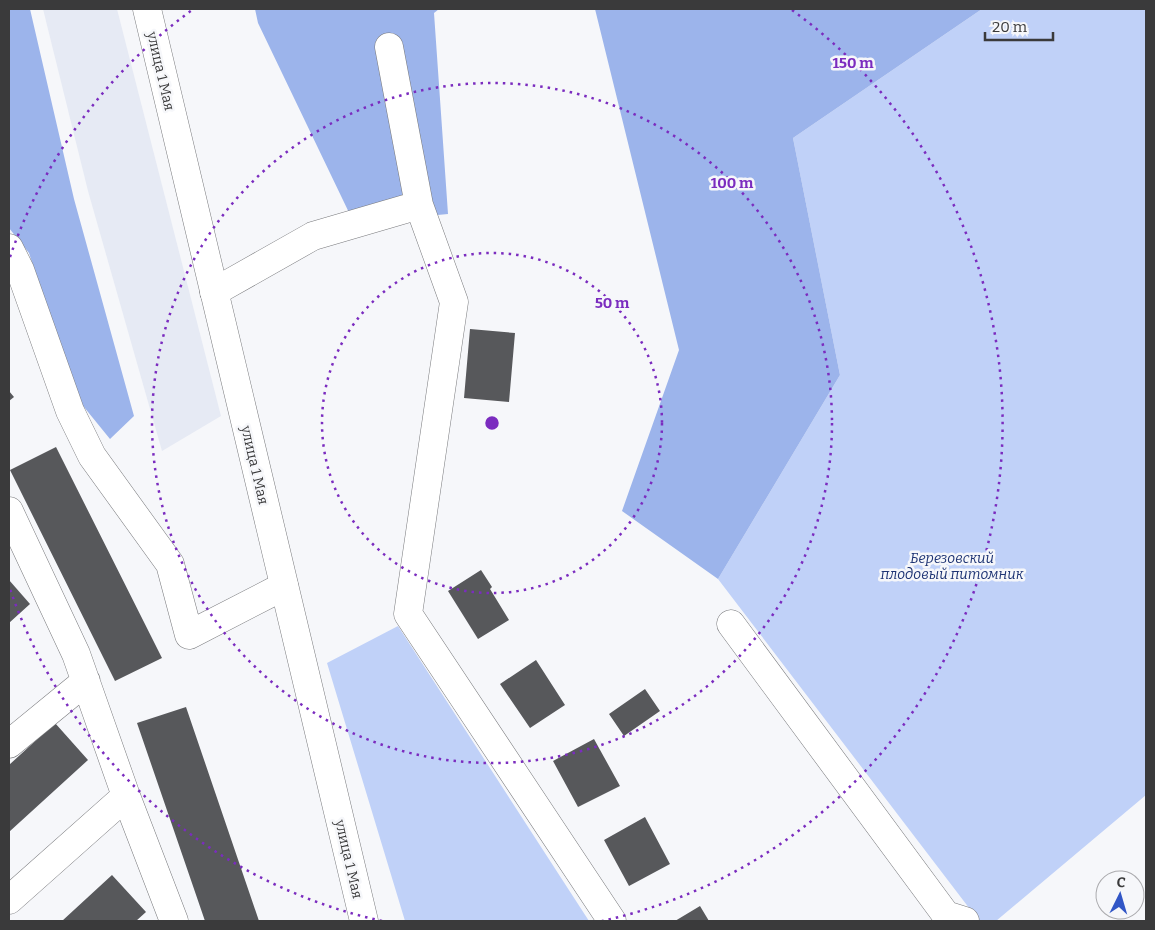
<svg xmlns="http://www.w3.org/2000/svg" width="1155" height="930" font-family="Bitter,serif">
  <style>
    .built { fill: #e6eaf4 }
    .green { fill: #c0d1f8 }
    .forest { fill: #9cb4eb }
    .building { fill: #57585b }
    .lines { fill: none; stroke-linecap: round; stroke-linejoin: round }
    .minor-casing { stroke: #797a7d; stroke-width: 29 }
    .major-casing { stroke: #797a7d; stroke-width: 29 }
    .minor { stroke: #fff; stroke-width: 28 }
    .major { stroke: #fff; stroke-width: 28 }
    .ring { fill: none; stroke: #7b2cbf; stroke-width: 2.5; stroke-dasharray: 2.5 5 }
    .labels { text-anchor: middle; stroke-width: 5; stroke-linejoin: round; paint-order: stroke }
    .street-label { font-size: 14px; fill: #3a3a3b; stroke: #f6f7fa }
    .park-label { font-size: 14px; font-style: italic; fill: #1e3474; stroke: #f6f7fa }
    .centre { fill: #7b2cbf; stroke: #f6f7fa; stroke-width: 2.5 }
    .ring-label { font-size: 15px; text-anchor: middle; font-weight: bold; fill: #7b2cbf; stroke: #f6f7fa; stroke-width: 5; stroke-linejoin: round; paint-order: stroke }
  </style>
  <rect width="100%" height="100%" fill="#f6f7fa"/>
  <!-- built -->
  <path class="built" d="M43 9H117L221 416 162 451 88 191Z"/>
  <!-- green -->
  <path class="green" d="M982 9H1146V795L996 921H979L718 579 840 375 793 138Z
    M398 626 589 921H405L327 663Z"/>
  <!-- forest -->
  <path class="forest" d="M9 9H30L74 199 134 416 110 439 75 396 29 253 9 228Z
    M255 9H439L434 13 448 214 354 223 258 23Z
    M595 9H982L793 138 840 375 718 579 622 511 679 350Z"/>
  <!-- building -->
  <path class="building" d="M470 329 515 333 509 402 464 398Z
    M9 391 14 397 9 401Z
    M56 447 162 658 115 681 10 470Z
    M481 570 492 587 490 589 509 620 478 639 448 591Z
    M9 580 30 604 9 623Z
    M536 660 565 705 530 728 500 684Z
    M645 689 660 711 624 736 609 714Z
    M186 707 259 921H205L137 723Z
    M55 723 88 760 9 832V765Z
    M594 739 620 786 578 807 553 761Z
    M645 817 670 864 629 886 604 840Z
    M112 875 146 912 136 921H62Z
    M700 906 709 921H675Z"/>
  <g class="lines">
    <!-- minor casing -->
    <g class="minor-casing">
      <path id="minor" d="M389 47 419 205 454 302 408 614 612 921
        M9 248 20 270 70 411 92 456 170 564 189 635 284 586
        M214 292 313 236 419 205
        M9 511 76 654 126 796 174 921
        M731 624 946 915 965 921
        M9 744 86 681
        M9 900 126 796"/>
    </g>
    <!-- major casing -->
    <g class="major-casing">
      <path id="major" d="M147 9 364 921"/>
    </g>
    <!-- minor -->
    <use href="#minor" class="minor"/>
    <!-- major -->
    <use href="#major" class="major"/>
  </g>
  <!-- distance rings -->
  <g class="ring">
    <circle cx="492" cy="423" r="170"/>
    <circle cx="492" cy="423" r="340"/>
    <path d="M382 921A510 510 0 0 1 10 589M10 257A510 510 0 0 1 192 10M792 10A510 510 0 0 1 602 921"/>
  </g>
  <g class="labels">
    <!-- street labels -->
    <g class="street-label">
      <text transform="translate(161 71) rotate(77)" y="5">улица 1 Мая</text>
      <text transform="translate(255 465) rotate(77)" y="5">улица 1 Мая</text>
      <text transform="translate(349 859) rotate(77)" y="5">улица 1 Мая</text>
    </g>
    <!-- park labels -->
    <g class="park-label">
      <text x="952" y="563">Березовский<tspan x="952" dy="16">плодовый питомник</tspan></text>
    </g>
  </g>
  <circle cx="492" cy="423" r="8" class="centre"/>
  <g class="ring-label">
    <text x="853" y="68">150 m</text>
    <text x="732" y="188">100 m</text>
    <text x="612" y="308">50 m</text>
  </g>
  <!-- border -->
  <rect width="1155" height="930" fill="none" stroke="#3a3a3b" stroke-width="20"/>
  <!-- north arrow -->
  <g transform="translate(1120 895) rotate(5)"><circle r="24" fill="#f6f7fa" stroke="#ababae"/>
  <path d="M0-4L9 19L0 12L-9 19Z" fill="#3156c6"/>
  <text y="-8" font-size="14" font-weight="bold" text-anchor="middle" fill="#3a3a3b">С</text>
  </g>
  <!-- scale -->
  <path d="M985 32v8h68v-8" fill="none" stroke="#3a3a3b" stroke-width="2.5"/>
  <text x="992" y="32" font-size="15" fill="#3a3a3b" stroke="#f6f7fa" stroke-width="4" paint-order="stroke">20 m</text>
</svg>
